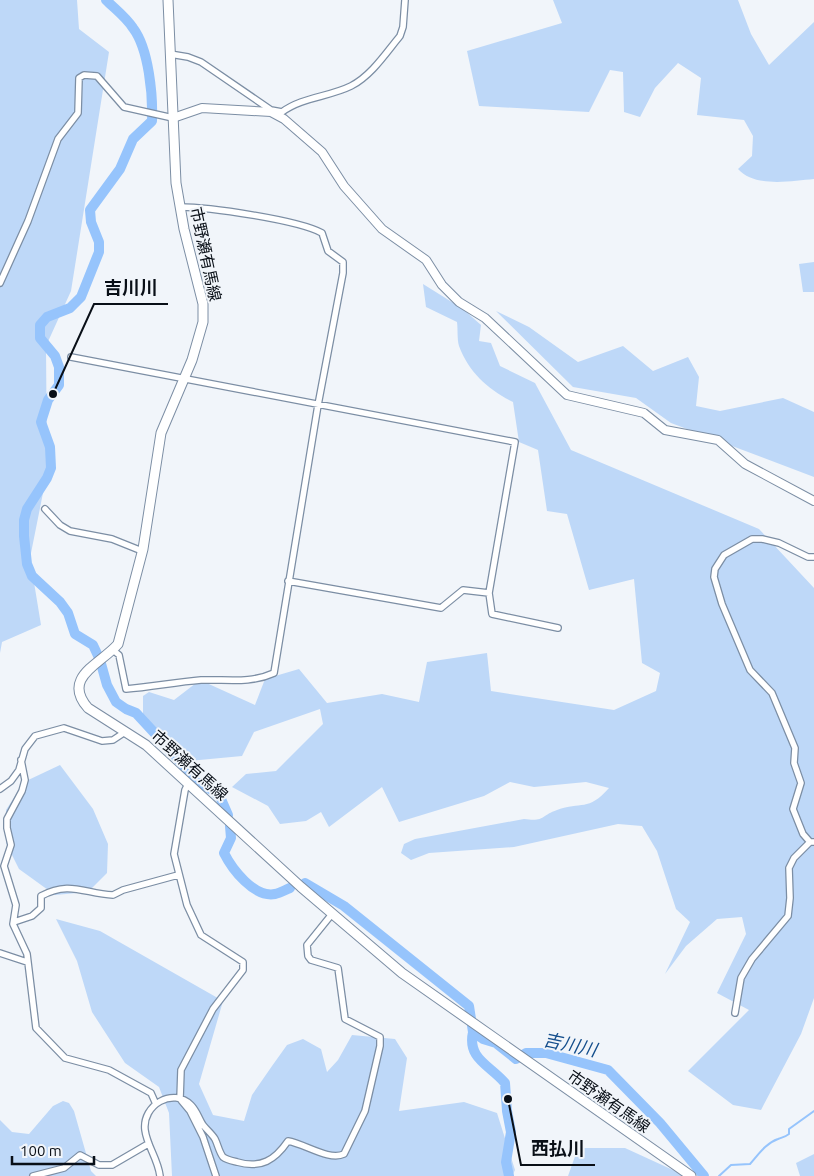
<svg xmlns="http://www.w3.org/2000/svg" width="814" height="1176" font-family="Ubuntu,'Noto Sans JP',sans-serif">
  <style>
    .green { fill: #bed8f8 }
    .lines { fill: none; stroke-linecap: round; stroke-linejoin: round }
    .stream { stroke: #96c4fc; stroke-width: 2 }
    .river { stroke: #96c4fc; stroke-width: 10 }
    .minor-casing { stroke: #7c8ea4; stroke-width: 8 }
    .tertiary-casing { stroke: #7c8ea4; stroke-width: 10 }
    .secondary-casing { stroke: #7c8ea4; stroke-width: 11 }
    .minor { stroke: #fff; stroke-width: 5.5 }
    .tertiary { stroke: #fff; stroke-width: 8 }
    .secondary { stroke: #fff; stroke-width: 9 }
    .labels { text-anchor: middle; stroke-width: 4; stroke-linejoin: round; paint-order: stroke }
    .street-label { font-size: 16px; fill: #090f17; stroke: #f1f5fa }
    .water-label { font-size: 18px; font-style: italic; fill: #144e8c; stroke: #f1f5fa }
    .leader { fill: none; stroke: #090f17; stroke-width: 2 }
    .callout-dot { fill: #090f17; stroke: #f1f5fa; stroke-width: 2 }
    .callout-label { font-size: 18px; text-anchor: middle; font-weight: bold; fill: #090f17; stroke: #f1f5fa; stroke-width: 4; stroke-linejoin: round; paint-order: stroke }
  </style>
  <rect width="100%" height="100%" fill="#f1f5fa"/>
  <!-- green -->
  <path class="green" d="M0 0H77L79 29 109 52 71 291 46 346 47 473 30 558 41 625 2 642 0 653Z
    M553 0H738L751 34 769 65 814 22V179C791 181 755 188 738 169L752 156 753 136 744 120 697 115 701 78 678 63 655 88 640 117 624 112 623 72 610 70 589 112 479 106 467 51 562 23Z
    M814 262V292H803L799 264Z
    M423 284 463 309 481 325 479 341 491 343 500 366 535 383 571 450 759 529 814 588V998L801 1034 761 1110 733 1105 688 1071 749 1010 717 993 746 934 742 917 717 919 686 946 665 974 690 922 676 909 657 851 642 826 618 824 514 847 429 853 411 860 401 853 404 844 415 839 524 819C545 822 540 816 557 810 581 801 588 812 609 788L586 782 534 787 510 782 484 796 399 822 382 787 329 827 321 812 306 821 280 824 268 806 232 787 246 774 276 771 323 724 320 709 254 732 242 756 178 762 167 756 143 724V696L149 692 174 700 200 680 255 705 265 679 299 669 327 703 382 694 419 702 427 662 487 653 491 691 614 710 656 691 660 673 642 663 634 579 589 590 567 514 547 511 538 450 519 442 513 402C489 390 469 373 459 346 457 339 458 330 457 322L426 307Z
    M496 311 529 327 578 362 623 346 653 371 688 357 699 377 696 406 720 411 783 398 814 412V477L671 423 636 398 573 387Z
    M60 765 93 809 108 844 107 873 88 892 55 895 19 869 6 843V810L24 782Z
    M56 919 100 931 223 1001 199 1084 213 1115 244 1121 252 1095 272 1066 287 1045 303 1039 321 1049 327 1072 338 1060 352 1035 395 1039 407 1058 399 1111 464 1102 497 1113 515 1170 512 1176H172L169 1113 159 1087 125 1063 92 1012 77 961Z
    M63 1101 69 1103 74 1111 91 1171 96 1176H0V1120L12 1132 29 1134 53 1106Z
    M578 1148H625L686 1176H568Z
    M814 1154V1176H800L796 1163Z"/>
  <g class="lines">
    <!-- stream -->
    <path class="stream" d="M719 1176 731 1165 750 1164C758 1155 766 1143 778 1139 783 1137 785 1137 789 1134V1129L814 1111"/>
    <!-- river -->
    <path class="river" d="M106 0C115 9 126 17 133 28 149 49 153 96 152 121L133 139 120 169 90 210 91 222 99 242V252L81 297 70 308 47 317 40 325V338L55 356 59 367V385L48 400 41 422 50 447 51 468 47 478 27 509 24 520V536L27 564 32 576 60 602 68 613 75 634 93 645 100 660 107 685 116 702 126 709 136 713 173 753 196 782 214 791 221 799 228 815
      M230 826 231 838 224 853C232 869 254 898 275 894 280 893 285 890 290 888
      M305 883 344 906 469 1006 473 1032 483 1039 496 1043 516 1059 526 1053H546L608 1070 660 1123 704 1176
      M473 1032C467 1059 490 1065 505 1083L507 1111 511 1132 506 1162 509 1176"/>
    <!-- minor casing -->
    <g class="minor-casing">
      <path id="minor" d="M170 54 188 57 201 62 271 110V112
        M271 110 282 112C302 97 329 97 351 86 371 76 386 53 400 36L403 27 405 0
        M0 283 28 221 58 139 78 113 79 78 84 75 97 76 124 107 173 118
        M71 357 515 442 489 593 492 614 558 628
        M45 509 60 525 70 531 112 539 142 551
        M288 581 441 608 463 590 489 593
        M113 650 119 655 126 689C151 687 176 682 201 680 226 679 250 684 274 673L318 405 343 273V262L328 251 322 233C298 220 209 207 180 207
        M21 760 25 780 22 791 7 819V828L11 845 4 866 16 905 13 924 27 954 36 1028 65 1058 109 1070 151 1093 155 1102
        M188 784 185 790 174 854 187 905 201 935 243 962V970L213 1009 181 1070 180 1099 190 1111 203 1137 216 1176
        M0 789 11 781 19 770 25 749 35 736 64 728 102 741 113 740 125 732
        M810 842 803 834 793 809 801 783 794 763 795 748 772 693 750 670 722 604 714 577 715 569 724 555 752 539H762L779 543 808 557H814
        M14 922 32 916 41 908V896C70 880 85 894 113 895L123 890 178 875
        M0 953 27 962
        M735 1013 741 978 752 959 788 916 790 898 789 868 794 858 810 842H814
        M33 1176 64 1168 80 1155 99 1165H112L148 1144
        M160 1176C158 1159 147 1146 145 1130 142 1105 173 1087 191 1105 197 1111 199 1119 203 1125 207 1130 212 1134 215 1139 218 1145 219 1152 223 1157 227 1160 233 1161 237 1162 261 1169 275 1160 288 1141 305 1144 329 1161 344 1154L365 1111 380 1046V1037L345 1019 338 968 311 960 308 956 307 945 332 914"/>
    </g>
    <!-- tertiary casing -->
    <g class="tertiary-casing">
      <path id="tertiary" d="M173 118 202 108 271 112 284 119 322 152 344 186 382 229 426 260 442 285 459 302 485 318 567 395 644 413 665 430 718 440 745 464 814 501"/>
    </g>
    <!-- secondary casing -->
    <g class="secondary-casing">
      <path id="secondary" d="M168 0 176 183 184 229 203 304V322L192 360 161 433 143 549 118 644C101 664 61 677 88 708L146 745 301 887 402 973 691 1176"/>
    </g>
    <!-- minor -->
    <use href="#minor" class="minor"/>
    <!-- tertiary -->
    <use href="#tertiary" class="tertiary"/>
    <!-- secondary -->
    <use href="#secondary" class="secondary"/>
  </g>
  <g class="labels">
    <!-- street labels -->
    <g class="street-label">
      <text transform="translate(206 254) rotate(78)" y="6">市野瀬有馬線</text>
      <text transform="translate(190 765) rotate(42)" y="6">市野瀬有馬線</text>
      <text transform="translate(609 1101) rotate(35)" y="6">市野瀬有馬線</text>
    </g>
    <!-- water labels -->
    <g class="water-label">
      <text transform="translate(570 1045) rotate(12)" y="6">吉川川</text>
    </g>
  </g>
  <!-- callouts -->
  <path class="leader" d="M53 394L94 304H168M508 1099L521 1165H595"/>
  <g class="callout-dot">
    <circle cx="53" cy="394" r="5"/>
    <circle cx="508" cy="1099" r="5"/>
  </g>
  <g class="callout-label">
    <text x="131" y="294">吉川川</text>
    <text x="558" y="1155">西払川</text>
  </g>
  <!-- scale -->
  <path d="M12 1156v8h82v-8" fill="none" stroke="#090f17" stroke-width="2.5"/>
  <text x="20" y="1156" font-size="15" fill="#090f17" stroke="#f1f5fa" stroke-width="4" paint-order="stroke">100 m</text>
</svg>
